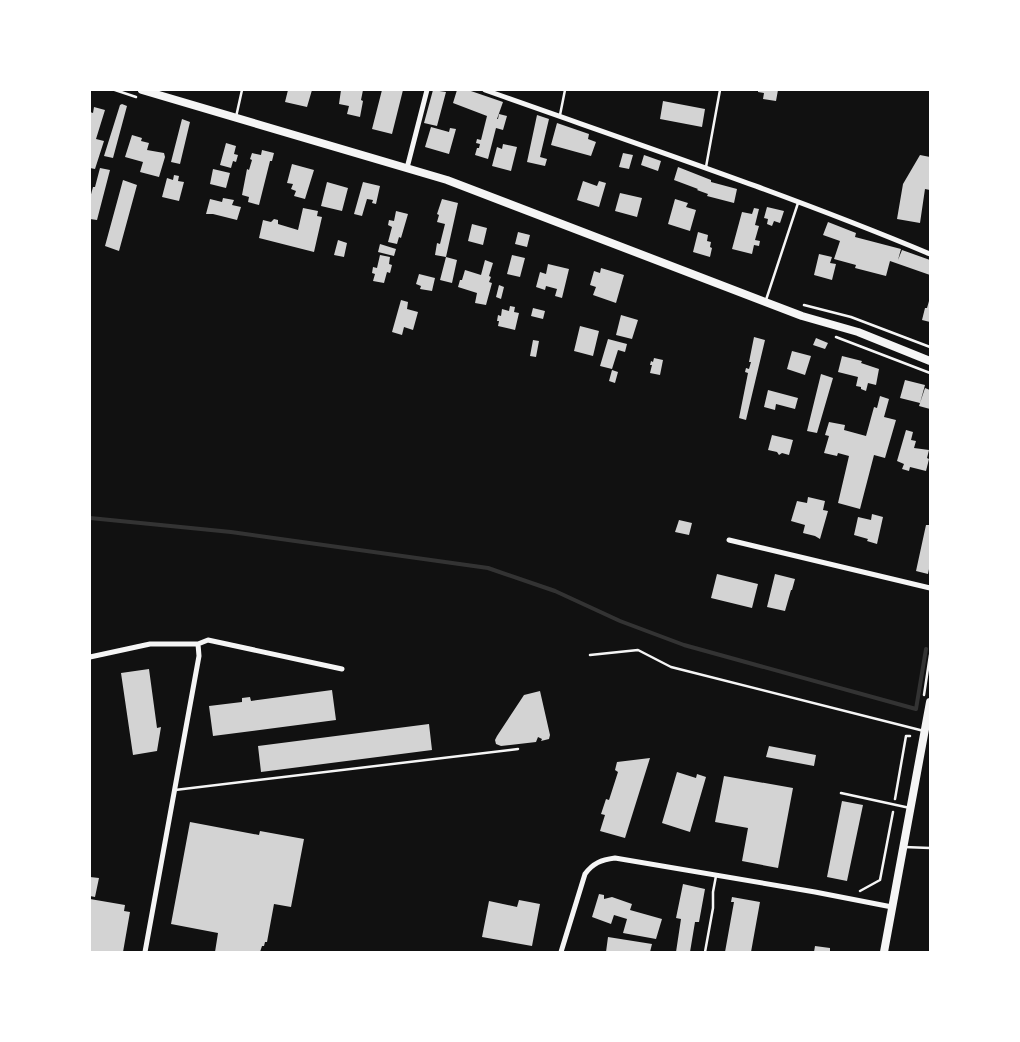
<svg xmlns="http://www.w3.org/2000/svg" width="1020" height="1042" font-family="'Nunito Sans',sans-serif">
  <style>
    .lines { fill: none; stroke-linecap: round; stroke-linejoin: round }
    .stream { stroke: #333; stroke-width: 4 }
    .building { fill: #d3d3d3 }
    .path { stroke: #f5f5f5; stroke-width: 2.5 }
    .service { stroke: #f5f5f5; stroke-width: 2.5 }
    .minor { stroke: #f5f5f5; stroke-width: 5 }
    .secondary { stroke: #f5f5f5; stroke-width: 8 }
  </style>
  <rect width="100%" height="100%" fill="#111"/>
  <g class="lines">
    <!-- stream -->
    <path class="stream" d="M90 518 231 532 488 568 555 591 620 621 684 645 916 709 926 649"/>
  </g>
  <!-- building -->
  <path class="building" d="M288 90H312L307 107 285 102Z
    M341 90H363L361 100 363 101 360 117 347 114 349 106 339 104Z
    M382 90H403L392 134 372 129Z
    M433 90 446 92 437 126 424 123Z
    M457 90H468L503 102 497 119H498L499 114 507 116 503 130 496 128 488 159 475 155 477 148H479L480 144 476 143 477 139 481 140 487 116 453 103Z
    M758 90H778L776 101 763 99 764 93 758 92Z
    M663 101 705 109 702 127 660 119Z
    M122 104 127 106 113 158 104 156 120 105Z
    M94 107 105 110 96 139 104 141 95 169 90 168V112L93 113Z
    M537 115 549 119 540 157 547 159 545 166 527 162Z
    M182 119 190 122 180 164 171 162Z
    M557 123 589 134 588 139 596 142 591 156 551 145Z
    M431 127 449 132 450 128 456 129 449 154 425 147Z
    M132 135 142 138 141 141 149 143 147 150 164 153 165 157 159 177 140 172 143 162 125 157Z
    M226 143 236 146 234 154 238 155 236 162 233 161 231 168 220 165Z
    M503 144 517 147 511 171 492 166 497 147 502 149Z
    M262 150 274 153 272 161H270L259 205 248 202 249 197 242 195 247 169 249 170 252 160 250 159 252 153 261 155Z
    M623 153 633 155 629 169 619 167Z
    M644 155 661 161 658 171 641 165Z
    M920 155 930 157V190L925 189 920 223 897 219 903 184Z
    M292 164 314 170 305 199 294 196 296 191 291 189 293 184 287 183Z
    M678 167 711 180V182L737 189 734 203 707 196 708 194 697 190 698 189 674 180Z
    M100 168 110 170 97 220 90 219V198L93 187H95Z
    M213 169 230 173 226 188 210 184Z
    M174 175 179 176 178 181 184 182 179 201 162 197 167 178 173 180Z
    M123 180 137 185 119 251 105 246Z
    M583 181 597 186 599 181 606 183 599 207 577 200Z
    M327 182 348 188 342 211 321 206Z
    M363 182 380 186 376 204 372 203 373 200 367 199 362 216 354 214Z
    M620 193 642 198 637 217 615 211Z
    M223 198 234 200 232 205 241 207 237 220 213 214H206L210 199 222 202Z
    M442 199 458 203 446 257 435 255 437 243 440 244 445 224 437 222 439 215 437 214Z
    M675 199 688 203 686 207 696 210 690 231 668 224Z
    M767 207 784 211 780 223 774 221 772 226 767 224 768 219 764 218Z
    M303 208 318 211 317 216 322 217 314 252 259 238 263 220 271 222 274 219 278 220V224L298 230Z
    M754 208 759 209 755 225 759 226 755 240 760 241 759 246 754 245 752 254 732 249 742 212 752 214Z
    M396 211 408 214 401 238 399 237 397 244 388 242 392 227 388 225 389 220 394 221Z
    M828 222 856 233 855 237 901 249 898 260 902 250 930 260V275L890 261 886 276 855 268 856 265 834 259 840 241 823 235Z
    M472 224 487 228 483 245 468 241Z
    M518 232 530 235 527 247 515 244Z
    M698 232 708 235 707 241 711 242 710 247 712 248 710 257 693 252Z
    M338 240 347 243 344 257 334 255Z
    M380 244 396 249 394 256 378 252Z
    M819 254 832 257 830 263 836 264 832 280 814 275Z
    M380 255 390 257 389 264 392 265 390 273 387 272 384 283 373 281 375 274 372 273 373 267 377 268Z
    M512 255 525 258 520 277 507 274Z
    M446 257 457 260 452 283 440 280Z
    M485 260 493 263 489 276 491 277 489 282 492 283 486 305 475 303 477 293 458 287 460 280H462L465 270 481 275Z
    M548 264 569 269 562 298 555 296 557 289 546 286 545 290 536 287 540 272 546 274Z
    M601 268 624 275 616 303 593 295 596 287 590 285 594 271 600 273Z
    M419 274 435 278 432 291 420 289 421 286 416 284Z
    M499 285 504 287 501 299 496 297Z
    M401 300 408 302 407 309 418 312 413 330 404 327 402 335 392 332Z
    M929 301H930V322L922 320 925 308H927Z
    M510 306 515 307 514 312 519 313 515 330 498 326 499 321H497L498 315 501 316 502 309 509 311Z
    M533 308 545 311 543 319 531 316Z
    M621 315 638 320 632 339 616 335Z
    M580 326 599 331 593 356 574 351Z
    M754 337 765 340 746 420 739 418 748 373 745 372 746 368 749 369 751 362H749Z
    M816 338 828 343 825 349 813 345Z
    M608 339 627 344 625 352 618 350 612 369 600 366Z
    M533 340 539 341 536 357 530 356Z
    M792 351 811 356 805 375 787 369Z
    M842 356 862 361 861 363 879 369 876 385 868 383 866 391 861 389V387L856 386 858 377 838 372Z
    M654 358 663 360 660 375 650 373 652 365H650L651 361 653 362Z
    M612 370 618 372 615 383 609 381Z
    M821 374 833 378 817 433 807 431Z
    M905 380 925 385 920 403 900 398Z
    M925 388 930 390V409L919 406Z
    M768 390 798 398 795 409 776 404 775 410 764 407Z
    M880 396 889 399 884 417 896 420 885 458 874 455 860 509 838 503 849 456 838 453 837 456 824 453 829 436 825 435 829 422 845 425 844 430 866 436 874 407 877 408Z
    M906 430 913 432 911 440 916 441 914 448 929 450 927 458 929 459 926 471 910 467 909 471 902 469 904 464 897 461Z
    M772 435 793 440 789 455 782 453 779 455 777 452 768 450Z
    M808 497 825 501 823 510 828 511 820 539 815 536 803 533 805 525 791 521 797 501 807 503Z
    M872 514 883 517 877 544 867 541 868 539 854 535 858 517 871 520Z
    M679 520 692 523 689 535 675 532Z
    M926 525H930V564L928 574 916 571Z
    M717 574 758 584 752 608 711 598Z
    M775 574 795 579 792 590H791L785 611 767 607Z
    M149 669 157 728 161 727 157 751 133 755 121 673Z
    M332 690 336 720 213 736 209 706 242 702V698L250 697 251 701Z
    M540 691 550 735 549 739 541 741 542 739 538 737 536 742 501 746 496 744 495 740 497 736 524 695Z
    M429 724 432 750 261 772 258 746Z
    M769 746 816 755 814 766 766 757Z
    M650 758 625 838 600 831 605 815 601 814 606 799 609 800 618 772 615 770 617 762Z
    M677 772 696 778 697 774 706 777 690 832 662 823Z
    M724 776 793 788 778 868 742 861 748 828 715 822Z
    M842 801 863 805 847 881 827 877Z
    M190 822 259 835 260 831 304 839 291 907 274 904 267 942H265L264 946H262L260 952H215L218 933 171 924Z
    M90 877 99 878 95 897 90 896Z
    M683 884 705 889 699 922H695L690 952H676L681 919 676 918Z
    M599 894 604 895V899L612 897 632 904 630 910 662 919 656 939 623 933 627 919 614 915 611 924 592 917Z
    M732 897 760 902 751 952H725L734 902H731Z
    M90 899 125 905 124 911 130 912 123 952H90Z
    M519 900 540 904 532 946 482 937 489 901 517 907Z
    M608 937 652 944 650 952H606Z
    M815 946 830 948V952H814Z"/>
  <g class="lines">
    <!-- path -->
    <path class="path" d="M115 90 136 97
      M804 305 851 317 930 347
      M836 337 930 373
      M924 695 930 655
      M895 799 906 736H910
      M860 891 880 880 893 812"/>
    <!-- service -->
    <path class="service" d="M560 115 565 90
      M236 117 242 90
      M706 167 720 90
      M766 300 798 203
      M590 655 638 650 671 667 924 731
      M175 790 518 749
      M841 793 910 808
      M904 847 930 848
      M705 952 713 908V892L716 876"/>
    <!-- minor -->
    <path class="minor" d="M485 90C634 143 784 193 930 254
      M407 168 427 90
      M729 540 930 588
      M90 657 150 644H198L208 640 342 669
      M145 952 199 656 198 644
      M561 952 585 874C593 863 601 860 615 858L815 892 892 907"/>
    <!-- secondary -->
    <path class="secondary" d="M142 90 447 180 802 316 858 332 930 361
      M884 952 930 702"/>
  </g>
  <!-- border -->
  <rect width="1020" height="1042" fill="none" stroke="#ffffff" stroke-width="182"/>
</svg>
